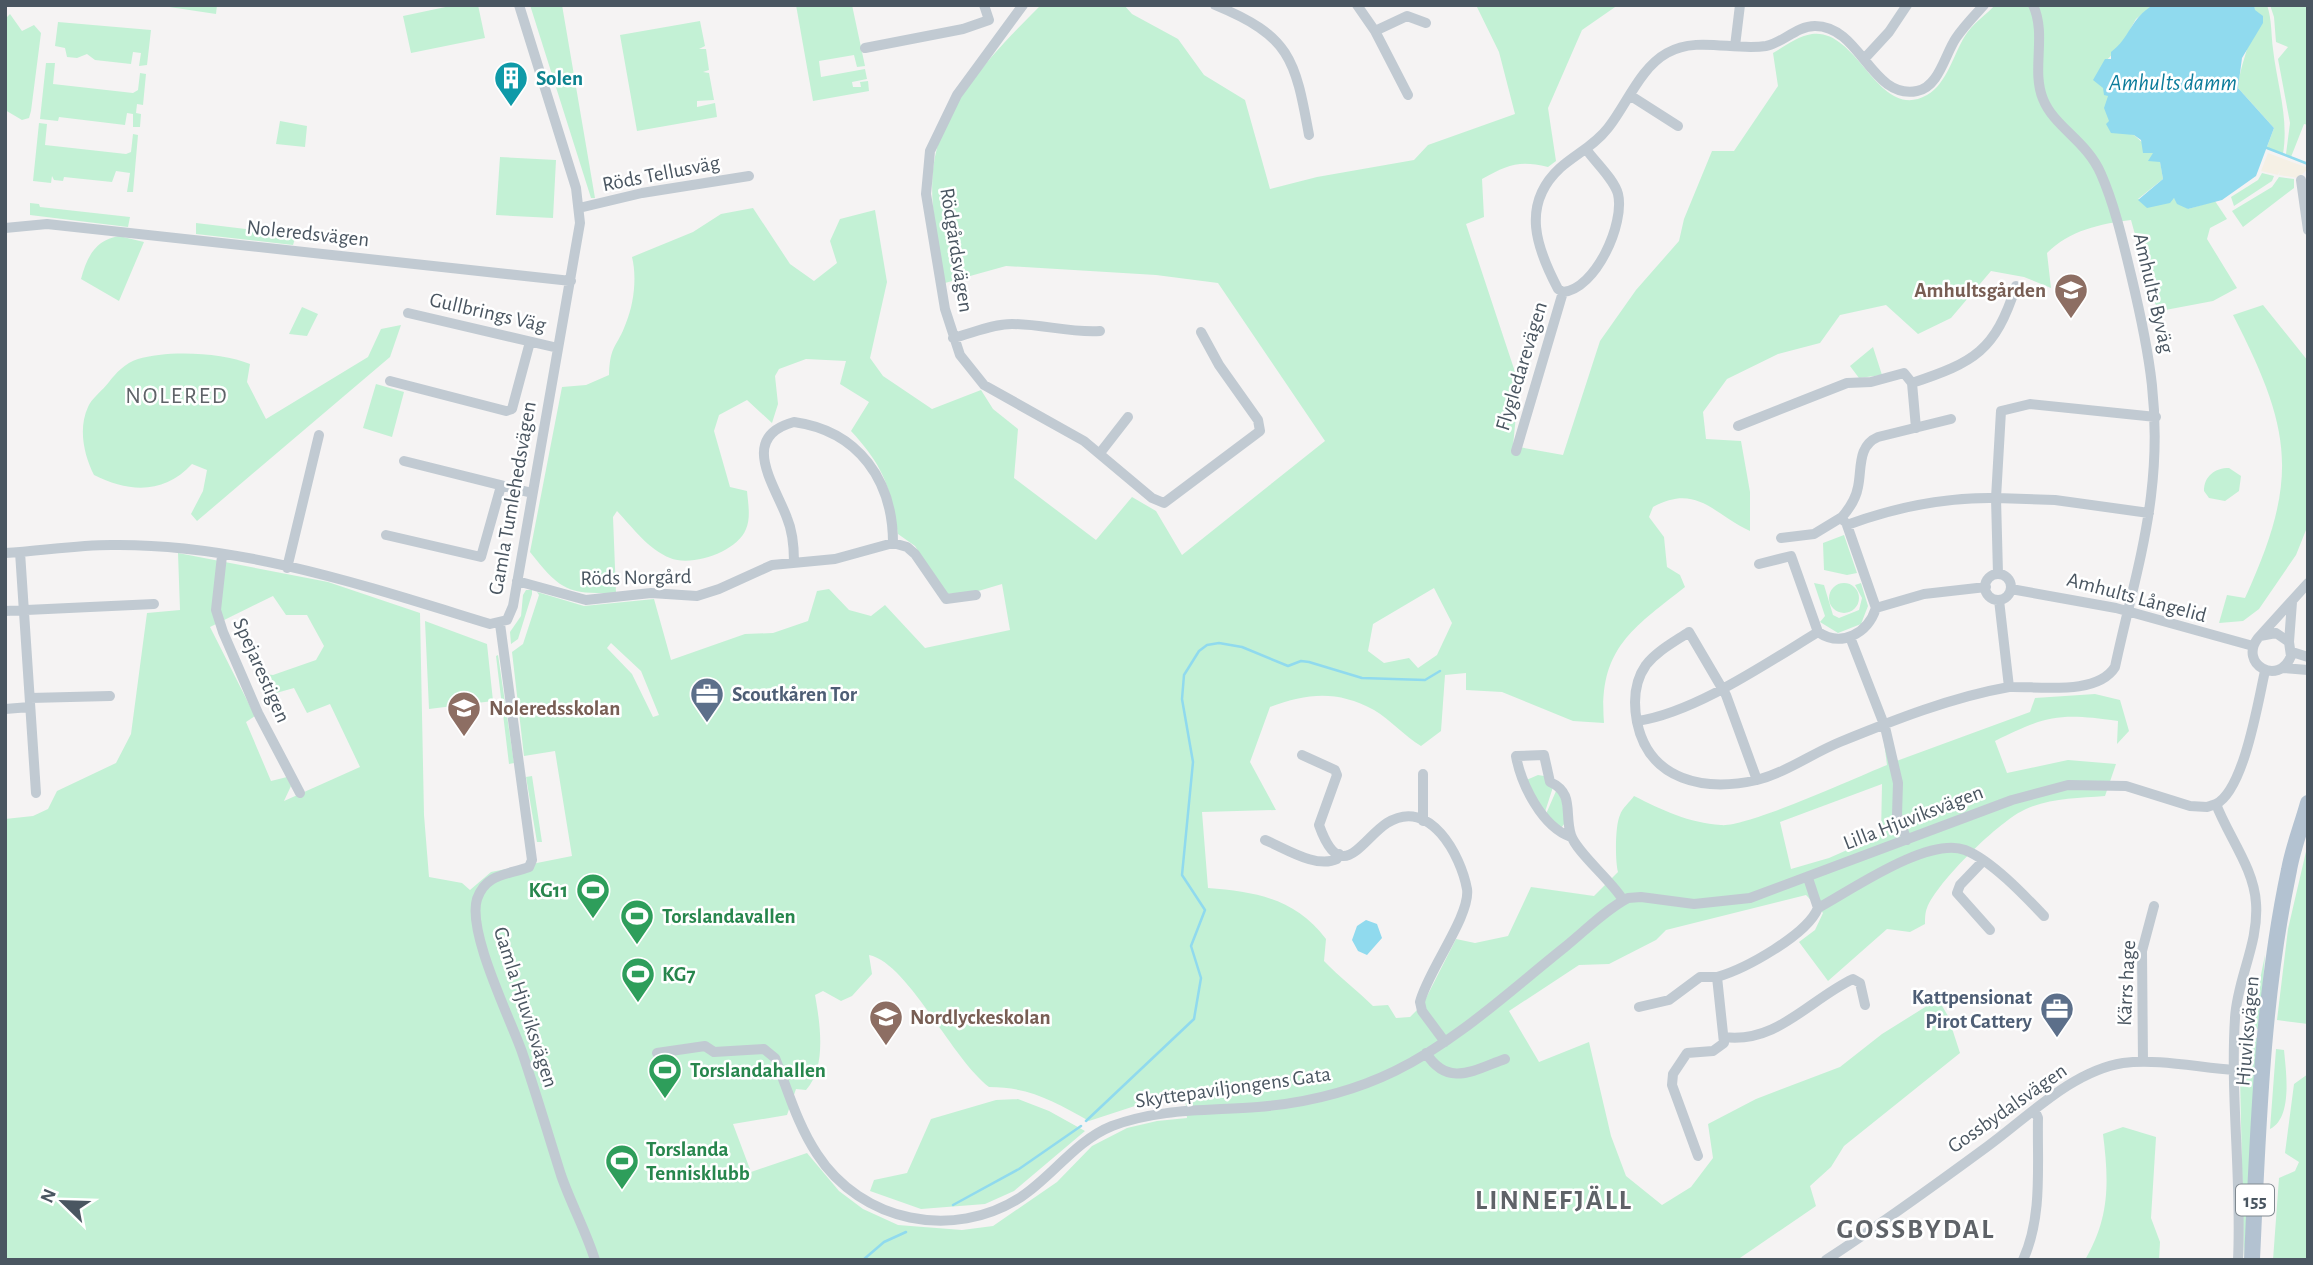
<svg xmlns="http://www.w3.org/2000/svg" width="2313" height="1265" font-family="'Alegreya Sans',sans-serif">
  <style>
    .green { fill: #c3f1d5; fill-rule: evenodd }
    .sand { fill: #f5f0e5 }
    .water { fill: #90daee }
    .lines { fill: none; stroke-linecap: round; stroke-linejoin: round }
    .stream { stroke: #90daee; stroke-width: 2.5 }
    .street { stroke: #c1cad2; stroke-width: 10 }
    .primary { stroke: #b3c2d1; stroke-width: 16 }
    .labels { text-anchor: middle; stroke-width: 5; stroke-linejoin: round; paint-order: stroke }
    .shield { fill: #fff; stroke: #808990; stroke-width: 2 }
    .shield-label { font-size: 19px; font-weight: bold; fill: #4a5661 }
    .culture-label { font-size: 21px; font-weight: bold; fill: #0d838f; stroke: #fff; text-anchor: start }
    .street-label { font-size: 21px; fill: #4a5661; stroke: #fff }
    .education-label { font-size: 21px; font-weight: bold; fill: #785e54; stroke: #fff; text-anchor: start }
    .service-label { font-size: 21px; font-weight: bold; fill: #4e5e75; stroke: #fff; text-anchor: start }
    .leisure-label { font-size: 21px; font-weight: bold; fill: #27864d; stroke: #fff; text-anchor: start }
    .water-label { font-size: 23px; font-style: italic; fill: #0c7c9b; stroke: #fff }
    .neighbourhood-label { font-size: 23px; letter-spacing: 2px; fill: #5f6368; stroke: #fff }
    .district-label { font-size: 28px; font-weight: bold; letter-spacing: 2px; fill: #5f6368; stroke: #fff }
  </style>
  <rect width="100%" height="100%" fill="#f5f3f3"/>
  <!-- green -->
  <path class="green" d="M156 5H217L216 14Z
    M455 5H478L485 38 411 53 403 16Z
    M530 5H562L595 198H591Z
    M796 5H852L865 66 857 67 854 55 819 61 821 77 865 69 867 79 852 82 853 87H861L860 82 868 81 869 91 813 101Z
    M1041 5H1124L1132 14 1178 39 1204 75 1245 100 1270 189 1317 177 1414 160 1428 145 1515 114 1499 52 1476 5H1618L1582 30 1548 108 1556 161 1548 167C1518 160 1508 165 1482 179L1484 217 1466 224 1519 384 1513 446 1563 455 1600 341 1636 290 1679 241 1684 219 1712 151H1734L1778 86 1773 53C1785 46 1798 36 1812 34 1859 28 1878 123 1927 95 1947 84 1954 53 1965 36 1972 24 1986 15 1995 5H2153L2136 19 2122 44 2105 62 2103 88 2109 95V121L2123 132 2134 135 2154 153 2149 161H2160L2163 179 2138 199 2159 204 2174 198 2188 209 2215 201 2227 219 2210 228 2207 239 2237 288 2213 301 2160 311 2153 300 2131 220C2100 224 2070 230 2047 253L2051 288 2024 277 1991 271 1951 318 1918 334 1886 305 1840 315 1820 343 1778 354 1727 379 1703 412 1706 439 1741 441 1750 492V531C1713 514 1697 483 1653 507L1649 517 1664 537 1667 567 1680 575 1685 587C1633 628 1598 649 1604 723L1573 721 1502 692 1466 690V673L1445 675 1441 731 1421 746C1404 736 1391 720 1374 710 1337 690 1308 693 1270 707L1250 762 1276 810 1202 812 1208 888C1256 892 1295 898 1326 939L1324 961C1339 977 1357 990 1373 1006L1388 1005 1396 1018 1410 1017 1423 1004 1456 939 1475 943 1508 936 1531 887 1594 896 1618 872C1615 861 1615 825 1620 815 1622 808 1630 802 1634 796 1662 810 1689 823 1721 825 1746 828 1857 777 1887 765L1884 742 1891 763 2030 712 2035 698 2095 694 2120 700 2129 731 2117 744 2118 721C2060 713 2047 715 1995 741L2007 773 2068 760 2116 764 2105 796C2078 798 2051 798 2026 809 2000 820 1937 882 1927 908 1925 912 1925 920 1925 924L1910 932 1887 929 1828 981 1799 942 1815 930 1823 913 1806 895 1666 930 1656 940 1609 964 1579 965 1509 1011 1539 1062 1589 1042 1611 1136 1626 1176 1662 1205 1691 1187 1713 1158 1708 1124 1756 1099 1840 1067 1882 1034 1938 999 1948 1016 1960 1053 1844 1146 1831 1167 1810 1186 1816 1206 1737 1260H5V819L33 816 48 809 57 791 116 763 131 734 147 613 180 610 178 553 328 582 420 613 424 815 429 877 462 883 470 890 491 872 572 856 555 751 524 756 512 652 523 644 539 595 537 592 584 606 654 599 671 660 745 634 773 633 808 621 817 591 829 589 849 610 871 616 885 605 925 648 1010 630 1002 584 975 592 946 594 915 546 898 534C890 486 884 467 851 431L869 402 840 384 846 361 806 359 779 369 775 376 778 404 772 423 747 400 719 415 714 431 730 487 747 491C748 503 751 517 746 529 737 552 692 567 670 558 648 549 633 528 617 511L613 517 616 593C567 594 561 591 530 552L562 387 586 385 609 375C610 344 617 348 626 323 634 304 637 277 632 257L693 232 721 214 753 208 790 264 814 281 837 263 830 241 840 219 875 210 887 282 870 358 883 376 932 409 981 390 993 409 1018 429 1014 478 1096 540 1132 497 1156 511 1182 555 1325 441 1218 283 1156 275 1006 266 945 283C938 240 925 192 937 148 951 95 1003 43 1041 5ZM1434 588 1452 623 1437 655 1418 668 1409 658 1384 663 1368 651 1373 624ZM273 596 286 615H307L324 646 316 660 273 675 265 674 263 679 269 695 294 688 307 713 330 704 360 767 284 801 291 786 287 777 271 781 246 722 255 716 210 627ZM611 643 641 671 659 715 653 717 632 674 607 648ZM1882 784 1881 835 1829 858 1791 869 1780 822ZM869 955C908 963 951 1058 989 1087 1029 1087 1054 1101 1089 1121L1141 1104 1185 1097 1187 1118 1157 1121 1127 1128 1092 1146 1057 1182 993 1226 962 1230 898 1225 863 1209 839 1191 807 1153 751 1172 733 1124 787 1115 796 1089 806 1090C827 1067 820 1023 815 995L823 991 841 1001 852 996 872 974Z
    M2254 5H2267C2272 20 2271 34 2273 49 2277 85 2289 117 2283 154L2267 147 2274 128 2238 88C2240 61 2257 32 2254 5Z
    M2270 5H2308V125L2304 124 2291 157 2286 154 2290 123 2278 59 2288 47 2276 42 2274 17Z
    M10 14 22 31 34 25 41 33 31 111 29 118 22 120 5 110V19Z
    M700 21 705 46 699 49H706L709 70 703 72 709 73 714 100 697 101V107L715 103 717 117 637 131 620 35Z
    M58 22 151 30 147 65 139 66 141 53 133 52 131 64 95 60 87 54 77 58 67 57 65 48 55 46Z
    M46 63H55L53 84 133 93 138 90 140 73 146 74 143 105 137 104 136 113 141 114 140 127H133V114L127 113 125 125 59 117 58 121 40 119Z
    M280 121 307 126 305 147 276 144Z
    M39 123 47 124 45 145 126 154 131 152 133 134 138 135 133 192H127L130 173 116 171 112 182 64 177 63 181 54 180 52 176 51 183 33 181Z
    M500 157 556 160 553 218 496 215Z
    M2262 173 2274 176 2272 181 2234 206 2231 197 2258 180Z
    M2279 177 2294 179V188L2243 227 2232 211 2272 187Z
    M30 203 39 204 40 207 130 217 128 227 30 215Z
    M196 223 288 234 289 226 298 229 293 245 196 234Z
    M119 236 144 242 119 301 81 279C87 257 95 240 119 236Z
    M2263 305 2308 361V525L2296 555 2259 609 2243 621 2219 623 2227 595 2245 598C2300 478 2292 430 2233 315Z
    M302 307 318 314 307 336 289 334Z
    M401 325 390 357 197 521 191 514 203 491 207 470 192 464C164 495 128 492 94 475 84 455 78 429 88 407 91 399 103 390 109 382 116 373 125 363 138 359 166 350 223 352 250 364L247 382 266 419 368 357 381 329Z
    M1873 347 1882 375 1859 378 1850 366Z
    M376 384 404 392 392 437 363 428Z
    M2229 468 2241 476 2239 491 2225 501 2209 498 2204 491C2204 476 2215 468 2229 468Z
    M1844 535 1857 573 1847 575 1824 570 1823 543Z
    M1814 583 1824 585 1833 615 1839 618 1859 610 1862 598 1855 585 1861 583 1868 606 1861 624 1838 633 1820 622 1825 616Z
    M1829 598a15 15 0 1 1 30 0a15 15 0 1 1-30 0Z
    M526 590H532V594L518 639 511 644 510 632 521 616 523 595Z
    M425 621 487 644 493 701 429 709Z
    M498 655 514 763 509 764 496 656Z
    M1538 775 1544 776 1553 787 1545 812 1524 781Z
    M532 776 542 842H537L526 777Z
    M1556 791 1561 794 1565 823 1561 828 1546 814Z
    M2308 843V1024L2277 1020 2288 929Z
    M2265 955 2260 1030 2253 1027 2252 1019Z
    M2254 1038H2259L2244 1260 2240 1076 2248 1071 2250 1045Z
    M2276 1049 2284 1050C2286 1071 2293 1118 2270 1129Z
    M2308 1074V1260H2273L2279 1178 2295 1171 2299 1162 2285 1153 2294 1084Z
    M1018 1099 1049 1111 1085 1131 1014 1191 985 1204 921 1209 870 1191 874 1180 907 1173 931 1119 996 1100Z
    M2123 1127 2156 1137 2151 1218 2160 1242 2159 1260H2085C2110 1217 2109 1182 2103 1134Z"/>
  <!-- sand -->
  <path class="sand" d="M2268 153 2308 168V169L2298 178 2279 175 2280 170 2278 175 2261 171Z"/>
  <!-- water -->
  <path class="water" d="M2153 5H2254L2255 10 2263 16V23L2242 58 2238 88 2274 128 2256 176 2222 200 2188 209 2177 204 2174 198 2170 203 2147 208 2138 200 2163 179 2160 162 2148 161 2153 153H2143L2141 140 2134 135 2111 133 2106 124 2109 121 2104 108 2108 96 2104 95 2103 88 2093 80 2105 59H2111V52C2130 38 2130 19 2153 5Z
    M1366 920 1377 924 1382 938 1367 955 1358 951 1352 940 1357 926Z"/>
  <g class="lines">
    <!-- stream -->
    <path class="stream" d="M2267 148 2308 164
      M1086 1121 1194 1019 1201 978 1191 946 1205 910 1182 875 1193 762 1182 699 1184 675 1199 651 1207 645 1219 643 1242 647 1288 666 1301 661 1309 662 1362 678 1425 680 1440 671
      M953 1205 1019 1169 1081 1126
      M863 1260 884 1242 906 1232"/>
    <!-- street -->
    <path class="street" d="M1023 5 957 95 930 151 926 194 945 309 960 355 984 385 1084 441 1152 498 1164 503 1260 431 1258 420 1219 365 1201 332
      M1215 5C1290 36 1295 58 1309 135
      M1357 5 1375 31 1408 95
      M1375 31 1407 16 1426 23
      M1735 46 1740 5
      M865 48 963 29 989 20 984 5
      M1865 58 1889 32 1907 5
      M1631 96 1678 126
      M1586 149C1595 162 1614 179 1618 194 1625 223 1596 289 1563 292L1558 289C1537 249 1520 205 1560 168 1576 154 1595 145 1608 128 1627 104 1640 68 1667 53 1697 36 1733 51 1766 46 1783 43 1796 26 1815 26 1861 26 1871 100 1917 91 1939 87 1945 54 1956 38 1964 26 1974 16 1984 5
      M2301 180 2308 230
      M579 208 642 193 749 176
      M5 228 47 224 571 281
      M408 313 558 348
      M953 338C973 333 992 324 1012 324 1042 324 1070 333 1100 331
      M390 381 506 411 512 409 530 342
      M1912 383C1975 362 1995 351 2016 286
      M1738 426 1847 383 1871 382 1904 373 1912 383 1916 428
      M1516 451 1563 292
      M1100 453 1128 417
      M404 461 532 493
      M1842 517C1849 509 1856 498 1858 487 1862 469 1857 446 1878 437L1951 419
      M386 535 481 557 501 486
      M1781 538 1814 534 1842 517 1844 521
      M20 552 36 793
      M5 553C41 551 76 545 111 545 240 543 369 587 490 624L507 620 513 606 580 223 576 188 519 5
      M222 556 216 610 223 632 258 713 300 793
      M794 562C794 547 793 532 787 518 775 485 738 437 794 422 859 431 893 481 893 543
      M1759 564 1791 556 1818 632
      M287 568 319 435
      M1998 574 1996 498 2055 500 2149 513
      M1985 587a13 13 0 1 1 26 0a13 13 0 1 1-26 0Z
      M517 581 586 600 651 593 697 596 719 589 772 565 835 559 893 543 907 547 915 554 946 599 976 595
      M2011 589 2116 608 2253 646
      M1876 608 1847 525C1896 507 1944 497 1996 498L2001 411 2030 404 2156 417
      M5 611 154 604
      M500 624 532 860 529 867C508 875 486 873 477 899 467 932 510 1018 522 1052 536 1093 548 1134 561 1175 571 1204 586 1231 595 1260
      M1689 632 1726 695 1757 780C1705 792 1649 781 1637 722 1633 701 1634 682 1646 665 1657 651 1674 642 1689 632Z
      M1818 632C1842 648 1868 633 1876 608L1924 594 1986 587
      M2260 636 2276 633 2289 642 2291 656C2279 687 2238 664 2258 638L2308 583
      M1850 637 1885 727 1898 783 1897 815 1907 840
      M2289 642 2292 602
      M2292 652 2308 657
      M2284 668 2308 670
      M2009 687C2039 686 2097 696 2115 667 2127 610 2144 554 2151 496 2161 414 2150 354 2131 275 2123 242 2115 206 2101 174 2087 141 2054 127 2043 99 2031 70 2047 35 2033 5
      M30 698 110 696
      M5 709 30 707
      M1637 721C1694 713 1767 663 1818 632
      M1302 755 1335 770 1337 775 1319 825C1341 887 1361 840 1387 823 1430 796 1461 856 1467 889 1471 915 1427 972 1420 1002L1422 1011 1445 1042
      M1423 774V821
      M1757 780C1787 772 1811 754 1840 742 1894 720 1952 697 2009 687L1999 600
      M2216 804C2244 790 2258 702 2265 671
      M1571 837C1542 827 1521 784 1516 756L1544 755 1550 782C1575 793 1564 814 1571 835 1576 852 1612 881 1623 900
      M1265 840C1285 848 1316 869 1337 859L1339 854
      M1983 861 1960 885 1957 893 1990 930
      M1818 908C1850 891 1928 836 1965 850 1991 860 2025 896 2044 916
      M1639 1007 1669 1000 1700 977H1717
      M1724 1037C1777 1044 1810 999 1853 979L1860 983 1865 1005
      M657 1053 705 1046 714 1052 764 1049 775 1058C788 1090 797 1124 817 1154 861 1222 953 1241 1021 1197 1053 1176 1075 1141 1112 1126 1160 1108 1208 1111 1258 1107 1306 1103 1352 1092 1395 1071 1457 1041 1511 990 1565 947 1585 931 1605 910 1628 898L1641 897 1694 904 1750 898 2012 800 2068 785 2126 786 2190 806 2207 807 2216 804C2228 836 2254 868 2256 903 2259 944 2237 979 2235 1018 2230 1099 2242 1179 2238 1260
      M1426 1053C1448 1088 1474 1070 1505 1059
      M2143 1062 2142 951 2154 906
      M1698 1156 1672 1085 1673 1074 1687 1053 1713 1051 1724 1043 1717 977C1745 969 1807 935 1818 908L1808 878
      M1826 1260C1881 1224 1935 1185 1988 1146 2028 1117 2072 1071 2123 1063 2157 1058 2201 1068 2235 1070
      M2023 1260C2043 1216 2037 1165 2038 1118L2035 1111"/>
    <!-- primary -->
    <path class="primary" d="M2252 1260C2258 1130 2262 997 2289 870 2293 847 2302 825 2308 803"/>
  </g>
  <!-- icons -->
  <defs>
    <g id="building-pin" transform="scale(1.75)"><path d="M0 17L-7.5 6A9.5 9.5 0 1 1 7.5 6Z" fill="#0f9aa8" stroke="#fff"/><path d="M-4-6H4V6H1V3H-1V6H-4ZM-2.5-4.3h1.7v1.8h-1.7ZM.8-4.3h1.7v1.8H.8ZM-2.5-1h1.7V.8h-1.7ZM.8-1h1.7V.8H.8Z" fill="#fff"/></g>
    <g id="school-pin" transform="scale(1.75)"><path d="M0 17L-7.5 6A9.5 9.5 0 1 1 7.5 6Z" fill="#8d6e63" stroke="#fff"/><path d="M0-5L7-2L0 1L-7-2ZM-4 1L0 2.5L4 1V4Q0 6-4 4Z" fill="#fff"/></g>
    <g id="office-pin" transform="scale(1.75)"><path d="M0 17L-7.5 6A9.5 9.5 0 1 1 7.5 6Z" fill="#5c6f8a" stroke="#fff"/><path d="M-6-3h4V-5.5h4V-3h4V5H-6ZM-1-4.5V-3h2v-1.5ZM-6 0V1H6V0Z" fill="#fff"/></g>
    <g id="stadium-pin" transform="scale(1.75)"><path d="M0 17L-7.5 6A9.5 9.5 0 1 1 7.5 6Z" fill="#2e9e5b" stroke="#fff"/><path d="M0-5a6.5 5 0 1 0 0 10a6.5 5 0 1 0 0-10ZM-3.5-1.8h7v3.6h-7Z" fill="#fff"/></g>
  </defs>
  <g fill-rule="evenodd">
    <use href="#building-pin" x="511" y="78"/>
    <use href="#school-pin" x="2071" y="290"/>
    <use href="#office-pin" x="707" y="694"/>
    <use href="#school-pin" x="464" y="708"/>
    <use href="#stadium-pin" x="593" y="890"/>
    <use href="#stadium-pin" x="637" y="916"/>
    <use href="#stadium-pin" x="638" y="974"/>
    <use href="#office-pin" x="2057" y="1009"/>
    <use href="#school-pin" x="886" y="1017"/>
    <use href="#stadium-pin" x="665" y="1070"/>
    <use href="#stadium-pin" x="622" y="1161"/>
  </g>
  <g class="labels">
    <!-- shield labels -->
    <rect class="shield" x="2236" y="1184.5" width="38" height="31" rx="5"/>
    <g class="shield-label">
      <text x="2255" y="1207">155</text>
    </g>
    <!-- culture labels -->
    <g class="culture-label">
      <text x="536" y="85">Solen</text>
    </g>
    <!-- street labels -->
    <g class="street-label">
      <text transform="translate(661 173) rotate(-11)" y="7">Röds Tellusväg</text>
      <text transform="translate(308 233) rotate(6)" y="7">Noleredsvägen</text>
      <text transform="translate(957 250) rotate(81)" y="7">Rödgårdsvägen</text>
      <text transform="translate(2154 293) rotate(77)" y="7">Amhults Byväg</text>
      <text transform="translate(488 312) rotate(13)" y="7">Gullbrings Väg</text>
      <text transform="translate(1521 366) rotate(-73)" y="7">Flygledarevägen</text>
      <text transform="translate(512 498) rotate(-80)" y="7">Gamla Tumlehedsvägen</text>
      <text transform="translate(636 577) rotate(-1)" y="7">Röds Norgård</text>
      <text transform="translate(2137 597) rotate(15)" y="7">Amhults Långelid</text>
      <text transform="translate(262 670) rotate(66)" y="7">Spejarestigen</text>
      <text transform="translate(1913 817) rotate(-21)" y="7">Lilla Hjuviksvägen</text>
      <text transform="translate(2126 983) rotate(-87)" y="7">Kärrs hage</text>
      <text transform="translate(526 1007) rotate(72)" y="7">Gamla Hjuviksvägen</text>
      <text transform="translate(2247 1031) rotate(-85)" y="7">Hjuviksvägen</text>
      <text transform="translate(1233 1087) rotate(-8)" y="7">Skyttepaviljongens Gata</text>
      <text transform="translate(2007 1108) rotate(-35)" y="7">Gossbydalsvägen</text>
    </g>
    <!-- education labels -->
    <g class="education-label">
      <text x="2046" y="297" text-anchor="end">Amhultsgården</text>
      <text x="489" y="715">Noleredsskolan</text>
      <text x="910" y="1024">Nordlyckeskolan</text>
    </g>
    <!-- service labels -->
    <g class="service-label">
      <text x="732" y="701">Scoutkåren Tor</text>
      <text x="2032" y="1004" text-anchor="end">Kattpensionat<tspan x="2032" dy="24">Pirot Cattery</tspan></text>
    </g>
    <!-- leisure labels -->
    <g class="leisure-label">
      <text x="568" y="897" text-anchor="end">KG11</text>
      <text x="662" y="923">Torslandavallen</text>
      <text x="662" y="981">KG7</text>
      <text x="690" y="1077">Torslandahallen</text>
      <text x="646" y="1156">Torslanda<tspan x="646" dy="24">Tennisklubb</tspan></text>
    </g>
    <!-- water labels -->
    <g class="water-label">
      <text x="2173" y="90">Amhults damm</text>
    </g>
    <!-- neighbourhood labels -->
    <g class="neighbourhood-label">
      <text x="177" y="403">NOLERED</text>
    </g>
    <!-- district labels -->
    <g class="district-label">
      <text x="1554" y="1209">LINNEFJÄLL</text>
      <text x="1916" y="1238">GOSSBYDAL</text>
    </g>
  </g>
  <!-- border -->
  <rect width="2313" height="1265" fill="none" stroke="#4a5661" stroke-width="14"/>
  <!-- north arrow -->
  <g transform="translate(63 1202) rotate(293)" stroke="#ffffff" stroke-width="5" paint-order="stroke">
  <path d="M0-5L12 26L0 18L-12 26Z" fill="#4a5661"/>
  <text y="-10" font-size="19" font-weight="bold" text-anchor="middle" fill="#4a5661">N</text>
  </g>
</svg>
